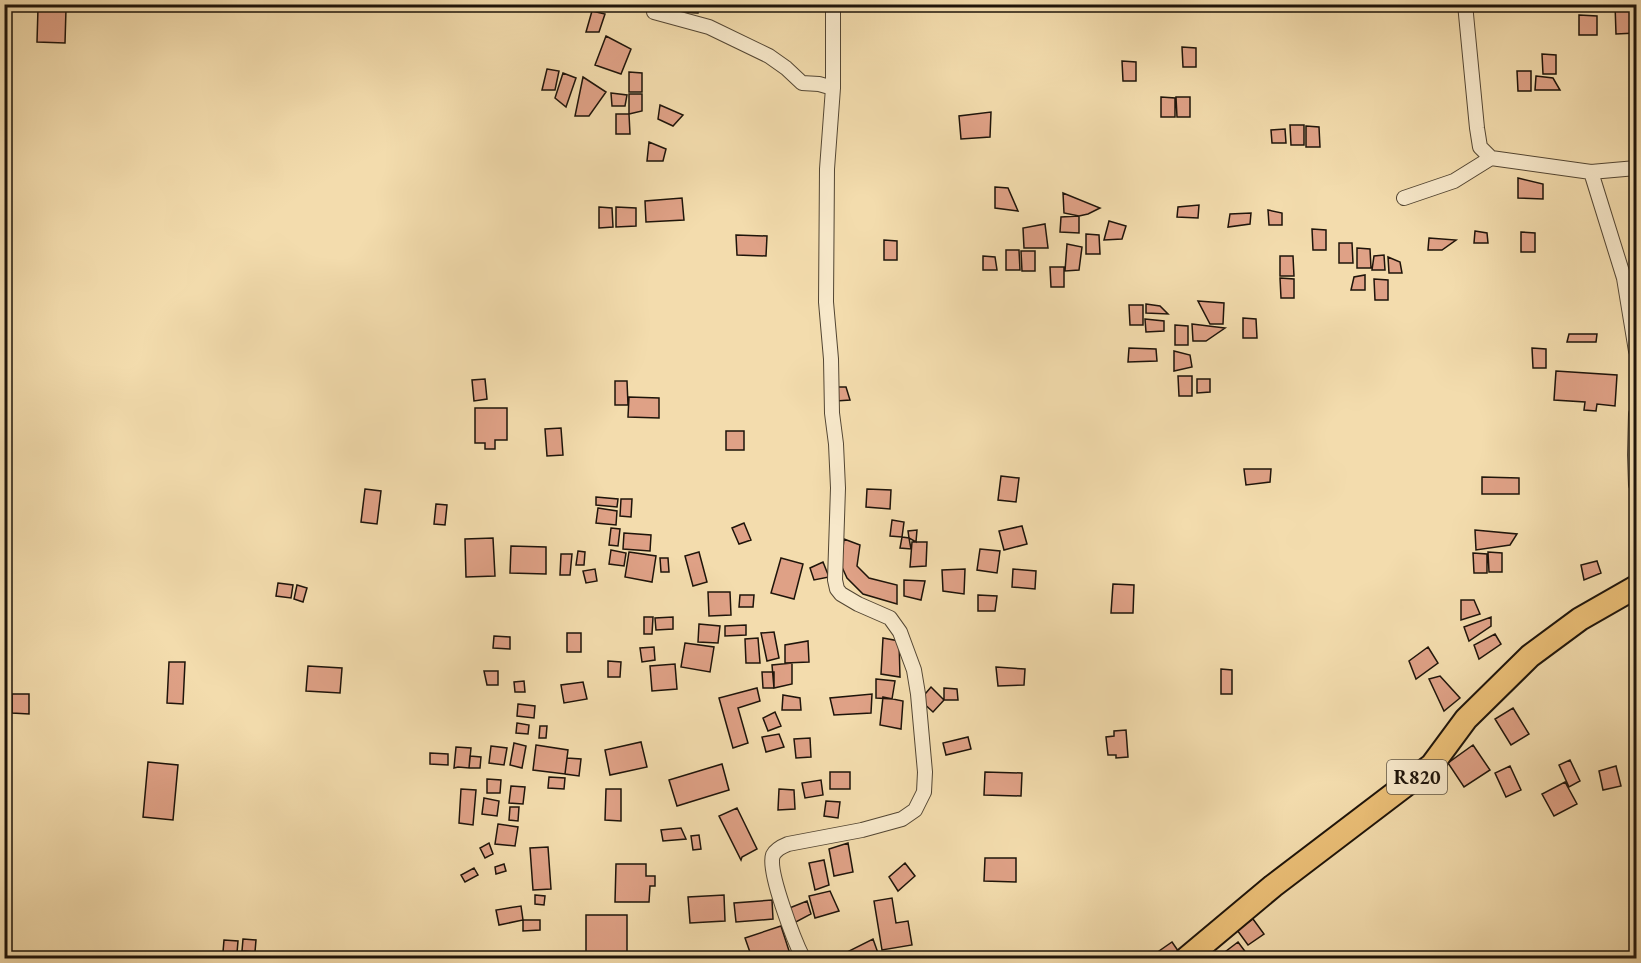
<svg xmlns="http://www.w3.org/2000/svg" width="1641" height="963" font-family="'EB Garamond',serif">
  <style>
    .building { fill: #dfa186; stroke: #1e140a; stroke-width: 1.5 }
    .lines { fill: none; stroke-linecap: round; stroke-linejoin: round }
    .minor-casing { stroke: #534633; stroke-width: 16 }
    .primary-casing { stroke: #1e140a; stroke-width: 26 }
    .minor { stroke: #f7e8ca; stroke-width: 14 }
    .primary { stroke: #eabe76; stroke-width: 22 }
    .labels { text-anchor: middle; stroke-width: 5; stroke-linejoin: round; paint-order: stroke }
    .shield { fill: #f7e8ca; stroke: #5f5444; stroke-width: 1.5 }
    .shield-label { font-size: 20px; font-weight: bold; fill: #1e140a }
  </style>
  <rect width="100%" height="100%" fill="#f3dcad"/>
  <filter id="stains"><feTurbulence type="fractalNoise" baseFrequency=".00333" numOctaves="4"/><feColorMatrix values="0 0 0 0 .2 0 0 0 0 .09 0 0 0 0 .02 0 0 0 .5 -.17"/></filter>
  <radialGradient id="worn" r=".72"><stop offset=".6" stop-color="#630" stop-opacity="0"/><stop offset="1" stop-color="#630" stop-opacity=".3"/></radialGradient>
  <!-- building -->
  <path class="building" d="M680 4H700L698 13 679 12Z
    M757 4H770V9H756Z
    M1615 4H1636V33L1616 34Z
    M38 8 66 9 65 43 37 42Z
    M592 11 605 14 599 32H586Z
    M1579 15 1597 16V35H1579Z
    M606 36 631 49 621 74 595 65Z
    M1182 47 1196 48V67H1183Z
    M1542 54 1556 55V74H1543Z
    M1122 61 1136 62V81H1123Z
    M547 69 559 71 555 90H542Z
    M1517 71H1531V91H1518Z
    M629 72 642 73V92H629Z
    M563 73 576 78 566 107 555 98Z
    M1536 76 1553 78 1560 90H1535Z
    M583 77 606 92 589 116H575Z
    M611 93 627 95 625 106H612Z
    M629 94H642V111L629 114Z
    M1161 97 1175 98V117H1161Z
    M1176 97H1190V117H1177Z
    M660 105 683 115 673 126 658 119Z
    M991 112 990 137 961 139 959 116Z
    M616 114H629L630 134H616Z
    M1290 125H1304V145H1291Z
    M1306 126 1319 127 1320 147H1306Z
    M1285 129 1286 143H1272L1271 130Z
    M649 142 666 149 663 161H647Z
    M1518 178 1543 184V199L1518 198Z
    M995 187 1008 188 1018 211 995 208Z
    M1063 193 1100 208 1088 214 1079 216 1064 213Z
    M682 198 684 220 646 222 645 201Z
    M1199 205 1198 218 1177 217 1178 207Z
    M599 207 612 208 613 227 599 228Z
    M616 207 636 208V226L616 227Z
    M1268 210 1282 213V225H1269Z
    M1251 213 1250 224 1228 227 1230 214Z
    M1079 216V233L1060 232 1061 217Z
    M1109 221 1126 226 1122 239 1104 240Z
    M1045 224 1048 248H1024L1023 228Z
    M1312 229 1326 230V250H1313Z
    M1475 231 1487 233 1488 243H1474Z
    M1521 232 1535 233V252H1521Z
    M1086 234 1099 235 1100 254H1086Z
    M736 235 767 236 766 256 737 255Z
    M1429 238 1456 240 1442 250H1428Z
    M884 240 897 241V260H884Z
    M1339 243H1352L1353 263H1339Z
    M1067 244 1082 247 1079 270 1065 271Z
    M1357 248 1370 249 1371 268H1357Z
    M1006 250H1019L1020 270H1006Z
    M1021 251H1035V271H1022Z
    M1384 255 1385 270H1372L1374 256Z
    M983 256 995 257 997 270H983Z
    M1280 256H1293L1294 276H1280Z
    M1388 257 1400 262 1402 273H1389Z
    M1050 267H1064V287H1051Z
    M1365 275V290H1351L1354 277Z
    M1280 278 1294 279V298H1281Z
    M1374 279 1388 280V300H1375Z
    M1198 301 1224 303 1223 324H1210Z
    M1146 304 1160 306 1168 314 1146 313Z
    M1129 305H1143V325H1130Z
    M1243 318 1256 319 1257 338H1243Z
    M1145 319 1164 321V331L1146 332Z
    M1192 324 1225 328 1206 341H1193Z
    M1175 325 1188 326V345H1175Z
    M1569 334H1597L1596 342H1567Z
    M1129 348 1156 349 1157 361 1128 362Z
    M1532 348 1546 349V368H1533Z
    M1174 351 1190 355 1192 367 1174 371Z
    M1556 371 1617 375 1615 406 1597 404 1596 411 1584 410 1585 402 1554 400Z
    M1178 376H1192V396H1179Z
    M485 379 487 399 474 401 472 380Z
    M1197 379H1210V392L1197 393Z
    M615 381H627L628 405H615Z
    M835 387H846L850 400 836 401Z
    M629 397 659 398V418L628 417Z
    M475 408H507V440H495V449H485V443H475Z
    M561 428 563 455 547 456 545 429Z
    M726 431H744V450H726Z
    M1244 469H1271L1270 482 1246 485Z
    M1001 476 1019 478 1016 502 998 500Z
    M1482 477 1519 478V494H1482Z
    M365 489 381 491 377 524 361 522Z
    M867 489 891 490 890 509 866 507Z
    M596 497 618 499 617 507 596 505Z
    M621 499H632L631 517 620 516Z
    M436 504 447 505 445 525 434 524Z
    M598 508 617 511 616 525 596 523Z
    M892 520 904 522 902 537 890 536Z
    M744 523 751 540 739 544 732 528Z
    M1022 526 1027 544 1004 550 999 531Z
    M611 528 620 529 618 546 609 545Z
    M917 530 916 542 909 538 908 531Z
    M1475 530 1517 534 1510 545 1476 550Z
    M624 533 651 535 650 551 623 549Z
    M902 537 909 538 911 549 900 548Z
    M493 538 495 576 466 577 465 539Z
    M844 539 860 545 857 566 869 578 897 585V604L863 594 847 578 841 565Z
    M912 542H927L926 566 910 567Z
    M511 546 546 547V574L510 573Z
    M980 549 1000 551 997 573 977 570Z
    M611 550 626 553 624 566 609 564Z
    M578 551 585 552 584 565H576Z
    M629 552 656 556 652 582 625 577Z
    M699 552 707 582 693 586 685 556Z
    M1488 552 1502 553V572H1489Z
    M1473 553 1487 554V573H1474Z
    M561 554H572L570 575H560Z
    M660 558H668L669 572H661Z
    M781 558 803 564 794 599 771 593Z
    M1597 561 1601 573 1584 580 1581 565Z
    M823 562 829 577 814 580 810 568Z
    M595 569 597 581 586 583 583 571Z
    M965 569 964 594 943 591 942 570Z
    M1013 569 1036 571 1035 589 1012 587Z
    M904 580 925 581 921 600 904 596Z
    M278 583 293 585 291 598 276 596Z
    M1113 584 1134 585 1133 613H1111Z
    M297 585 307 588 303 602 294 599Z
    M708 592H730L731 615 709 616Z
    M740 595H754L753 607H739Z
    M978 595 997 596 995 611H978Z
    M1461 600H1474L1480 614 1461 620Z
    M644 617H653L652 634H644Z
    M673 617V629L656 630 655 618Z
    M1491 617V626L1469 641 1464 627Z
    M699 624 720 626 718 643 698 642Z
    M746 625V635L725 636V626Z
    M774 632 779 658 767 661 761 633Z
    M567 633H581V652H567Z
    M1495 634 1501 644 1479 659 1474 645Z
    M494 636 510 637V649L493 648Z
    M758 638 760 663H746L745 639Z
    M883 638 899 641 900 677 881 674Z
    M808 641 809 662 785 663V645Z
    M685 643 714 647 710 672 681 667Z
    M654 647 655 660 642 662 640 648Z
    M1428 647 1438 663 1416 679 1409 661Z
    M608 661 621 662 620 677H608Z
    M169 662H185L183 704 167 703Z
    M792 663V684L774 688 772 665Z
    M675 664 677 689 652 691 650 666Z
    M308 666 342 668 340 693 306 691Z
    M996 667 1025 669 1024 685 998 686Z
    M1221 669 1232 670V694H1221Z
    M484 671H498V685H487Z
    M762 672H774V688H763Z
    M1440 676 1460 698 1444 711 1429 679Z
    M876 679 895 681 892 699 876 698Z
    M524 681 525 692H515L514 682Z
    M583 682 587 699 564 703 561 685Z
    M931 687 944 700 933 712 920 700Z
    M757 688 760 701 738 708 748 743 733 748 719 698Z
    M944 688 957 689 958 700H944Z
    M12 694H29V714L12 713Z
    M872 694 871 713 834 715 830 698Z
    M783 695 800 698 801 710H782Z
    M883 697 903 701 901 729 880 725Z
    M518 704 535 706 534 718 517 716Z
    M1513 708 1529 734 1511 745 1495 719Z
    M775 712 781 726 768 731 763 718Z
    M517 723 529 725 528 734 516 733Z
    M540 726H547L546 738H539Z
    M1126 730 1128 757 1116 758V755H1108L1106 737 1114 736V731Z
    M779 734 784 747 766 752 762 737Z
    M968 737 971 749 946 755 943 743Z
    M810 738 811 757 796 758 794 739Z
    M641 742 647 767 610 775 605 750Z
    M514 743 526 746 522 768 510 765Z
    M536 745 568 750 565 774 533 770Z
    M1473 745 1490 770 1464 787 1448 763Z
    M491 746 507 748 504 765 489 763Z
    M456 747 471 748 469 768 458 767 454 768Z
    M430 753 448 754V765L430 764Z
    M470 756 481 757 480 768H469Z
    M567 758 581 759 579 776 565 774Z
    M1570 760 1580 781 1569 787 1559 765Z
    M148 762 178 765 173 820 143 817Z
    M722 764 729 790 677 806 669 780Z
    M1510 766 1521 790 1506 797 1495 773Z
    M1616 766 1621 786 1603 790 1599 771Z
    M830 772H850V789H830Z
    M985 772 1022 773 1021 796 984 795Z
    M549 777 565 778 564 789 548 788Z
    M487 779 501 780 500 793H487Z
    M821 780 823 795 805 798 802 783Z
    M1565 782 1577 804 1554 816 1542 794Z
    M511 786 525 787 523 804 509 803Z
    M461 789 476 790 473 825 459 823Z
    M606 789H621V821L605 820Z
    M779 789 794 790 795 809 778 810Z
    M484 798 499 801 497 816 482 814Z
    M826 801 840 802 838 818 824 816Z
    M510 807H519L518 821 509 820Z
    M737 808 757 849 742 857 741 860 719 816Z
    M498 824 518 827 515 846 495 844Z
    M681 828 686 839 663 841 661 830Z
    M699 835 701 849 693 850 691 836Z
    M489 843 493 854 485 858 480 848Z
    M848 843 853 872 834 876 829 849Z
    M548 847 551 889 533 890 530 848Z
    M985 858H1016V882L984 881Z
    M824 860 829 885 815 890 809 863Z
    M905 863 915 876 898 891 889 877Z
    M504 864 506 871 496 874 495 867Z
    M616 864H646V876H655V886H650L649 902H615Z
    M474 868 478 875 465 882 461 875Z
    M830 891 839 911 815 918 809 896Z
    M535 895 545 896 544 905 535 904Z
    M724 895 725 921 690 923 688 897Z
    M892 898 896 923 908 921 912 945 882 950 874 901Z
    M772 900 773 919 736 922 734 903Z
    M807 901 811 914 794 923 787 909Z
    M521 906 523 920 499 925 496 910Z
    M586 915H627V958H586Z
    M1253 919 1264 934 1248 945 1237 930Z
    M523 920H540V930L523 931Z
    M781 926 791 957 786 958H752L745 938Z
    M243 939 256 940 255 952 242 951Z
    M873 939 878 953 867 958H847L845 953Z
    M224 940 238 941 237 953 223 952Z
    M1172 942 1181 955 1177 958H1149Z
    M1238 942 1250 958H1217Z"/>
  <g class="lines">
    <!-- minor casing -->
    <g class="minor-casing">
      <path id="minor" d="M1465 4 1477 128 1480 147 1491 158 1591 172 1636 168
        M654 12 709 27 769 56 786 68 802 83 819 84 833 88
        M1591 172 1624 278 1636 351
        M1404 198 1454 181 1491 158
        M1636 414 1635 455 1636 485
        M803 958C795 942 767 871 773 855 776 849 783 846 788 844L862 830 902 819 915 810 924 792 925 772 918 694 914 670 900 632 890 618 858 604 841 594 837 589 835 580 838 488 836 444 832 413 831 359 826 302 827 169 833 88V4"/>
    </g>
    <!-- primary casing -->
    <g class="primary-casing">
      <path id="primary" d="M1187 958 1273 886 1432 765 1466 719 1530 656 1580 619 1636 587"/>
    </g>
    <!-- minor -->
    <use href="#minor" class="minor"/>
    <!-- primary -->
    <use href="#primary" class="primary"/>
  </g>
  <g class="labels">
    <!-- shield labels -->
    <rect class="shield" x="1387" y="760" width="60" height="34" rx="4.5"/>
    <g class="shield-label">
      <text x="1417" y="784">R820</text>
    </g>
  </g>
  <!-- margin -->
  <rect width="1641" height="963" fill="none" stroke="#f3dcad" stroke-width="24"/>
  <rect x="6" y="6" width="1629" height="951" fill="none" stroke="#1e140a" stroke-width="3"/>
  <rect x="12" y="12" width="1617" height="939" fill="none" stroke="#1e140a" stroke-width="1.5"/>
  <rect width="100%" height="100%" filter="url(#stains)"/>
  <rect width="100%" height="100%" fill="url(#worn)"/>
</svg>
